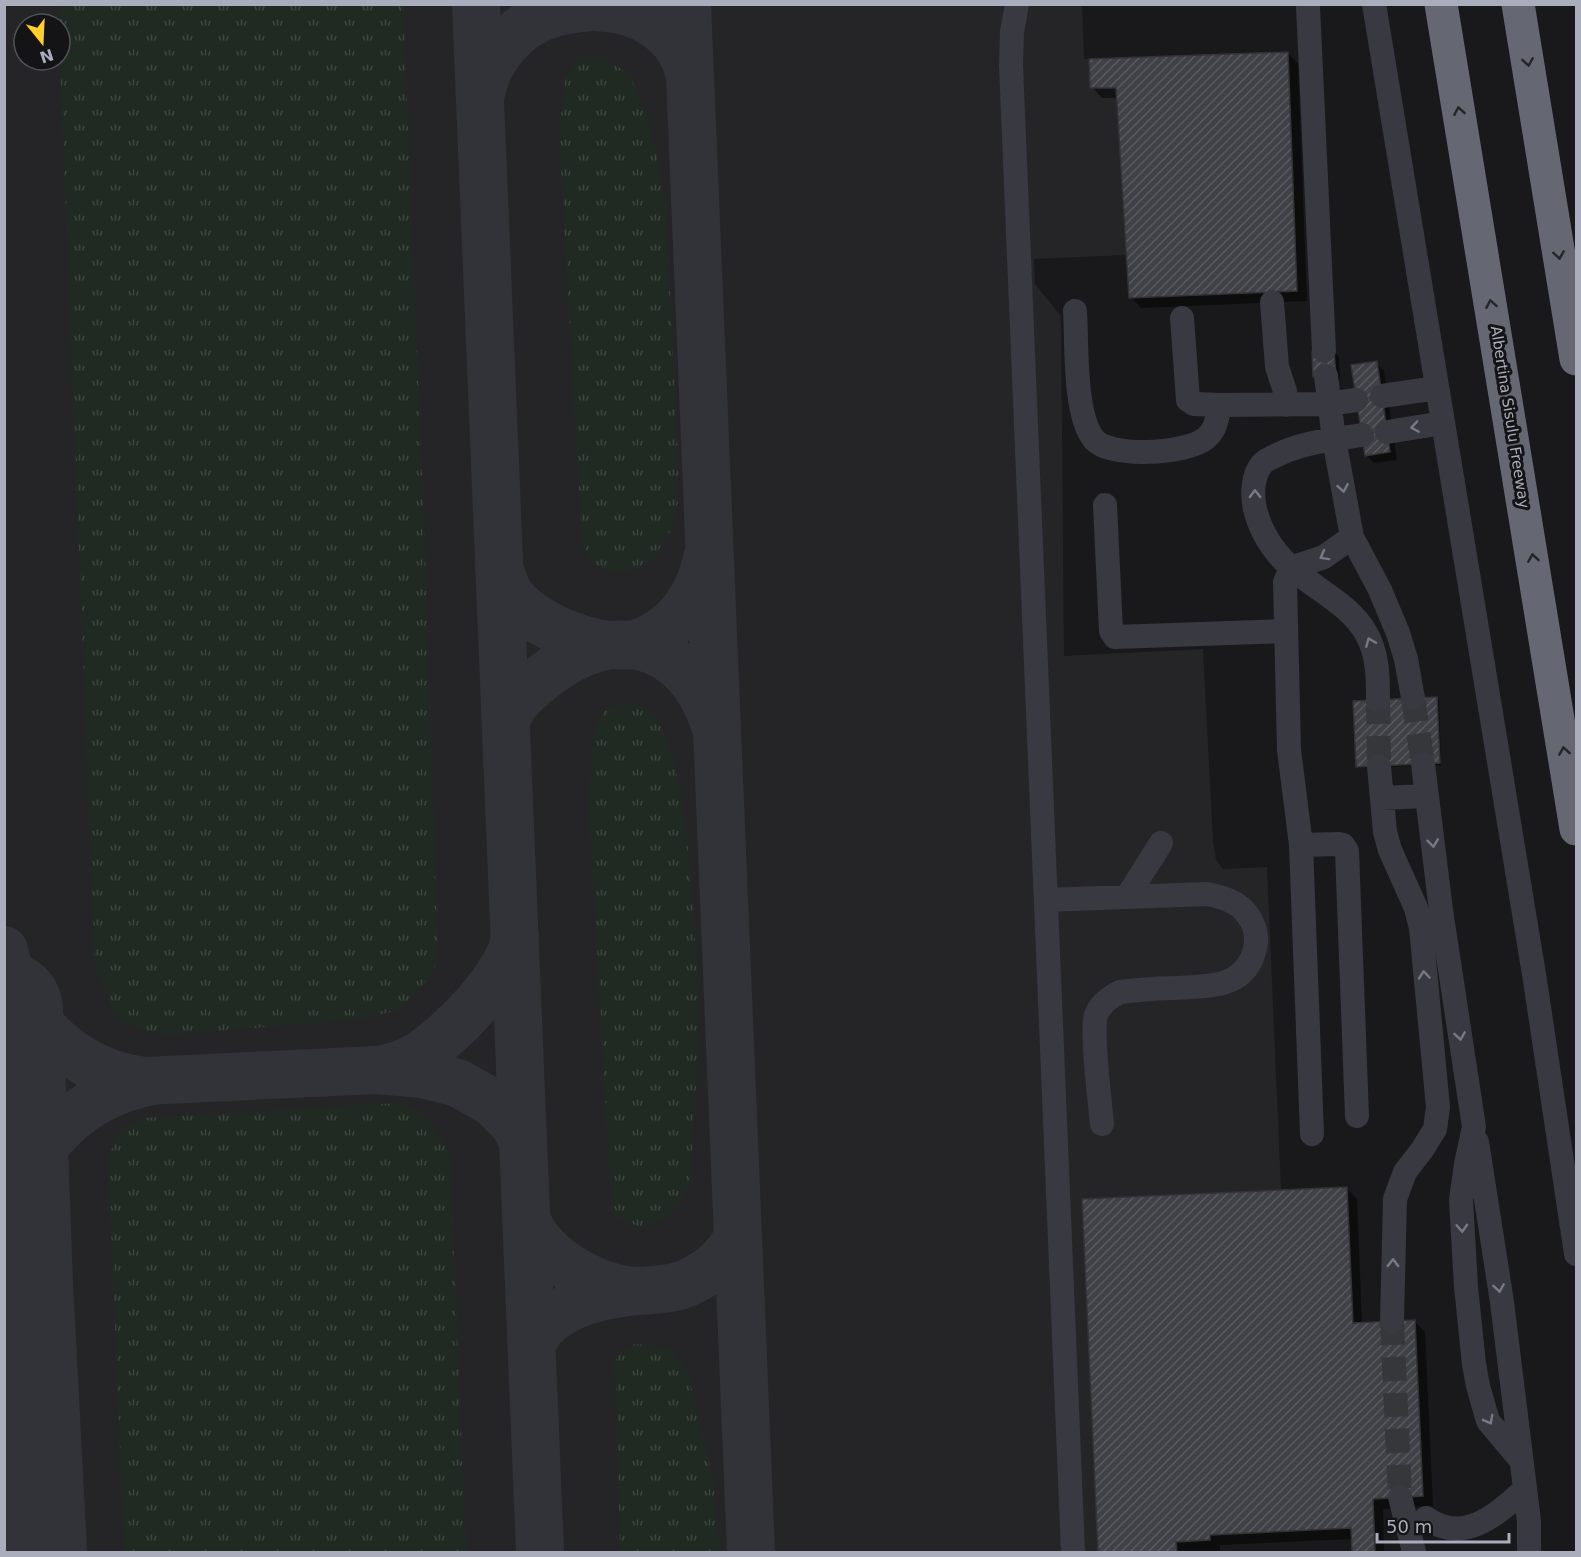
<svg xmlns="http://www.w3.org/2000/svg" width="1581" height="1557" font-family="'DejaVu Sans',sans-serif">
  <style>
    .built { fill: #252528; fill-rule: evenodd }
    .grass { fill: url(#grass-tufts) }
    .shadow { fill: #0007 }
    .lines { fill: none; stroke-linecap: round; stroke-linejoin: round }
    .taxiway { stroke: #323338; stroke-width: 48 }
    .runway { stroke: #323338; stroke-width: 118 }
    .building { fill: url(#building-hatch); stroke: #333337; stroke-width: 1.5 }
    .minor-tunnel { stroke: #36373b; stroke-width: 24; stroke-dasharray: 24 12; stroke-linecap: butt }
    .minor { stroke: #393a41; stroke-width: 24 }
    .highway { stroke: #656772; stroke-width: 33 }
    .oneway { stroke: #242528 }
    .oneway2 { stroke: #777a85 }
    .labels { text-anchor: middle; stroke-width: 6; stroke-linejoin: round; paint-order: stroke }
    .street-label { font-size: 15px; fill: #aaaebc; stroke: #141416 }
  </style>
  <defs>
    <pattern id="grass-tufts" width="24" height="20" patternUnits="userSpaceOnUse" patternTransform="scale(1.5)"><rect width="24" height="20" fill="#202a22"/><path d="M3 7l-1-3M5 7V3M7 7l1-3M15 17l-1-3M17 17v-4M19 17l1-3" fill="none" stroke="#3e4640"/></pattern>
    <pattern id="building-hatch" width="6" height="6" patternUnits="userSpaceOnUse" patternTransform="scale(1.5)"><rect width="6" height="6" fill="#404146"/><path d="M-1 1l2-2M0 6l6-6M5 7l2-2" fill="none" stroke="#595a5f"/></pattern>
  </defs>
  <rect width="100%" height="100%" fill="#19191b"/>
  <!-- built -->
  <path class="built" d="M1082 4 1084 59 1288 52 1297 291 1129 298 1126 255 1034 259 1035 284 1061 316 1064 656 1203 649 1213 841 1216 860 1223 869 1267 867 1281 1190 1347 1187 1353 1323 1209 1503 1210 1540 1158 1543V1552H5V5ZM24 24H60V60H24Z"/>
  <!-- grass -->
  <path class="grass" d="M58 5H403L425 551 438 962 420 990 395 1011 360 1019 166 1035 141 1030 116 1018 107 991 95 966Z
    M580 56 604 57 630 75 646 113 658 160 666 207 678 459V502L669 534 653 558 631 571 615 572 593 564 582 541 559 132 566 75Z
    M628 703 645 708 658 719 674 761 685 816 694 916 698 1001 697 1068 690 1182 680 1202 663 1220 640 1227 615 1216 611 1199 589 806 594 734 606 708Z
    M399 1103C427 1114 438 1130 450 1157L466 1552H124L109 1175C111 1140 112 1134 144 1118Z
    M635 1344 668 1348 686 1366 713 1480 720 1552H620L616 1376 610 1372C616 1357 621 1351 635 1344Z"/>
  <!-- shadow -->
  <path class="shadow" d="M1288 53 1298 64 1307 301 1141 308 1131 297 1119 98H1102L1092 87Z
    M1334 352 1339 357 1340 380 1319 381Z
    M1376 363 1384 371 1397 460 1374 463 1366 455Z
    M1437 699 1439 701 1441 765 1359 768 1357 766Z
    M1346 1188 1357 1199 1362 1324 1415 1322 1425 1332 1433 1506 1383 1509 1384 1552H1353V1539L1220 1545V1551L1186 1552H1099L1084 1201Z"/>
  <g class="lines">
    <!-- taxiway -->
    <path class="taxiway" d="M476 4 540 1552
      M687 4 751 1552
      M578 6C591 7 603 7 616 9 653 16 684 40 690 78
      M481 94C487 59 516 24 551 14 570 8 590 8 610 4
      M499 567C502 576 505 586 509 593 529 624 592 649 628 645 637 644 647 640 654 636 683 621 701 589 707 558
      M506 724C510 703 527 690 542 678 611 621 686 637 715 725
      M4 950C18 1019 75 1073 145 1081L376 1070 422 1074 458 1083 493 1103 515 1125 523 1143
      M378 1070C392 1068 406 1063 418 1056 450 1036 512 974 515 936
      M527 1221C543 1259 596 1289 637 1291
      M17 1336C16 1298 12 1258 16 1221 25 1147 81 1094 153 1081
      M532 1349C534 1334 543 1325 555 1316 580 1299 608 1294 638 1291 652 1290 666 1290 679 1286 704 1278 726 1260 738 1237"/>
    <!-- runway -->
    <path class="runway" d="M4 1010 14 1284 28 1552"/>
  </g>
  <!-- building -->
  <path class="building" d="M1288 52 1297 291 1129 298 1116 88H1090L1089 59Z
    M1334 351 1336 376 1313 377 1312 352Z
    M1377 361 1390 452 1365 456 1351 365Z
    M1437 697 1440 763 1356 767 1353 701Z
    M1347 1187 1353 1323 1415 1320 1423 1496 1373 1499 1375 1552H1352L1351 1528 1210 1535V1540L1176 1542 1177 1552H1098L1082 1199Z"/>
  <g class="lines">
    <!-- minor-tunnel -->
    <path class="minor-tunnel" d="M1413 698 1423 764
      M1378 700 1379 766
      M1392 1321 1400 1497"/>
    <!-- minor -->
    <path class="minor" d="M1017 4 1012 32 1011 65 1073 1552
      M1374 4 1534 974 1576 1254
      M1308 6 1324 351
      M1272 302 1277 367 1285 391 1286 405
      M1075 311C1077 344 1074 413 1093 438 1107 459 1188 454 1206 438 1216 430 1217 418 1220 405L1328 404 1356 400
      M1182 318 1188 400 1194 404 1220 405
      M1326 376 1334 439 1352 537 1380 590 1398 633 1406 659 1413 698
      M1382 396 1437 388
      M1387 432 1443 423
      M1362 435C1331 440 1301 442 1273 457 1269 459 1264 461 1262 464 1252 476 1252 495 1255 509 1261 533 1275 554 1294 570 1317 590 1350 605 1366 633 1378 654 1378 677 1378 700
      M1105 505 1111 631 1115 637 1285 631
      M1423 764 1441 910 1474 1127 1466 1164 1461 1200 1466 1287 1474 1364 1478 1386 1488 1421 1520 1459
      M1379 766 1385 832 1390 850 1416 908 1421 928 1438 1107 1435 1129 1422 1150 1405 1172 1395 1199 1392 1321
      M1382 798 1427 796
      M1301 845 1339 844 1343 845 1347 851 1357 1116
      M1127 897 1161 843
      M1046 900 1207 894C1229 898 1246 905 1254 927 1258 938 1256 947 1252 958 1239 989 1204 986 1175 988 1157 988 1138 990 1120 992 1110 997 1100 1004 1096 1015 1091 1032 1100 1102 1102 1124
      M1312 1134 1301 845 1289 750 1285 582 1291 568 1324 557 1352 537
      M1477 1142 1502 1302 1529 1521V1552
      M1400 1497 1414 1552
      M1426 1518C1464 1545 1496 1515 1525 1489"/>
    <!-- highway -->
    <path class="highway" d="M1441 4 1576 829
      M1518 4 1576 359"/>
  </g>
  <!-- one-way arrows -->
  <defs><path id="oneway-chevron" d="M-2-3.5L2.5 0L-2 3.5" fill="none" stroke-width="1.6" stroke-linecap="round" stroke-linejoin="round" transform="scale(1.5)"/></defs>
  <g class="oneway">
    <use href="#oneway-chevron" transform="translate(1528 62) rotate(81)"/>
    <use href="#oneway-chevron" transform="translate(1459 111) rotate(-100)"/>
    <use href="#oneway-chevron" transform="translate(1559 255) rotate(81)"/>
    <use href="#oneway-chevron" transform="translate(1491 304) rotate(-100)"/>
    <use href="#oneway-chevron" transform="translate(1533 558) rotate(-99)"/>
    <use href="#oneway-chevron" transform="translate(1564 751) rotate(-99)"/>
  </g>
  <g class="oneway2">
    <use href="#oneway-chevron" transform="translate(1415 427) rotate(171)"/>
    <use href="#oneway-chevron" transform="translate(1343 488) rotate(80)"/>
    <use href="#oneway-chevron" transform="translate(1255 494) rotate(-91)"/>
    <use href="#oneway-chevron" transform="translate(1324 556) rotate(151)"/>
    <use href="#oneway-chevron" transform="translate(1370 642) rotate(-112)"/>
    <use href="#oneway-chevron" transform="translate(1433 843) rotate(83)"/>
    <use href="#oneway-chevron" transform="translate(1424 975) rotate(-95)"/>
    <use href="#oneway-chevron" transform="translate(1460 1036) rotate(81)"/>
    <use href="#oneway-chevron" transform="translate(1462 1228) rotate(87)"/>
    <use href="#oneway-chevron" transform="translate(1393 1263) rotate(-89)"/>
    <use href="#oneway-chevron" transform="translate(1499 1288) rotate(81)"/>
    <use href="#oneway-chevron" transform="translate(1489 1420) rotate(62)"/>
  </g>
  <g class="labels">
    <!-- street labels -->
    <g class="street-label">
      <text transform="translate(1510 417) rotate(81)" y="5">Albertina Sisulu Freeway</text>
    </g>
  </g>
  <!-- border -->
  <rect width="1581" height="1557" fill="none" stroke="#aaaebc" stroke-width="12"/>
  <!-- north arrow -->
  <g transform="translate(42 42) rotate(162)"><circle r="28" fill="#141416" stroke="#505258" stroke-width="1.5"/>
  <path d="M0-4.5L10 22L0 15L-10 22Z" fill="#ffd02d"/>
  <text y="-9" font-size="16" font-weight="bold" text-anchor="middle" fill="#aaaebc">N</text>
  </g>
  <!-- scale -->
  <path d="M1377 1533v9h132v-9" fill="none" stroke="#aaaebc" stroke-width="3"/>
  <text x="1386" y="1533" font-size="18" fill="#aaaebc" stroke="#141416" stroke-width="4.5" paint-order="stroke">50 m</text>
</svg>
